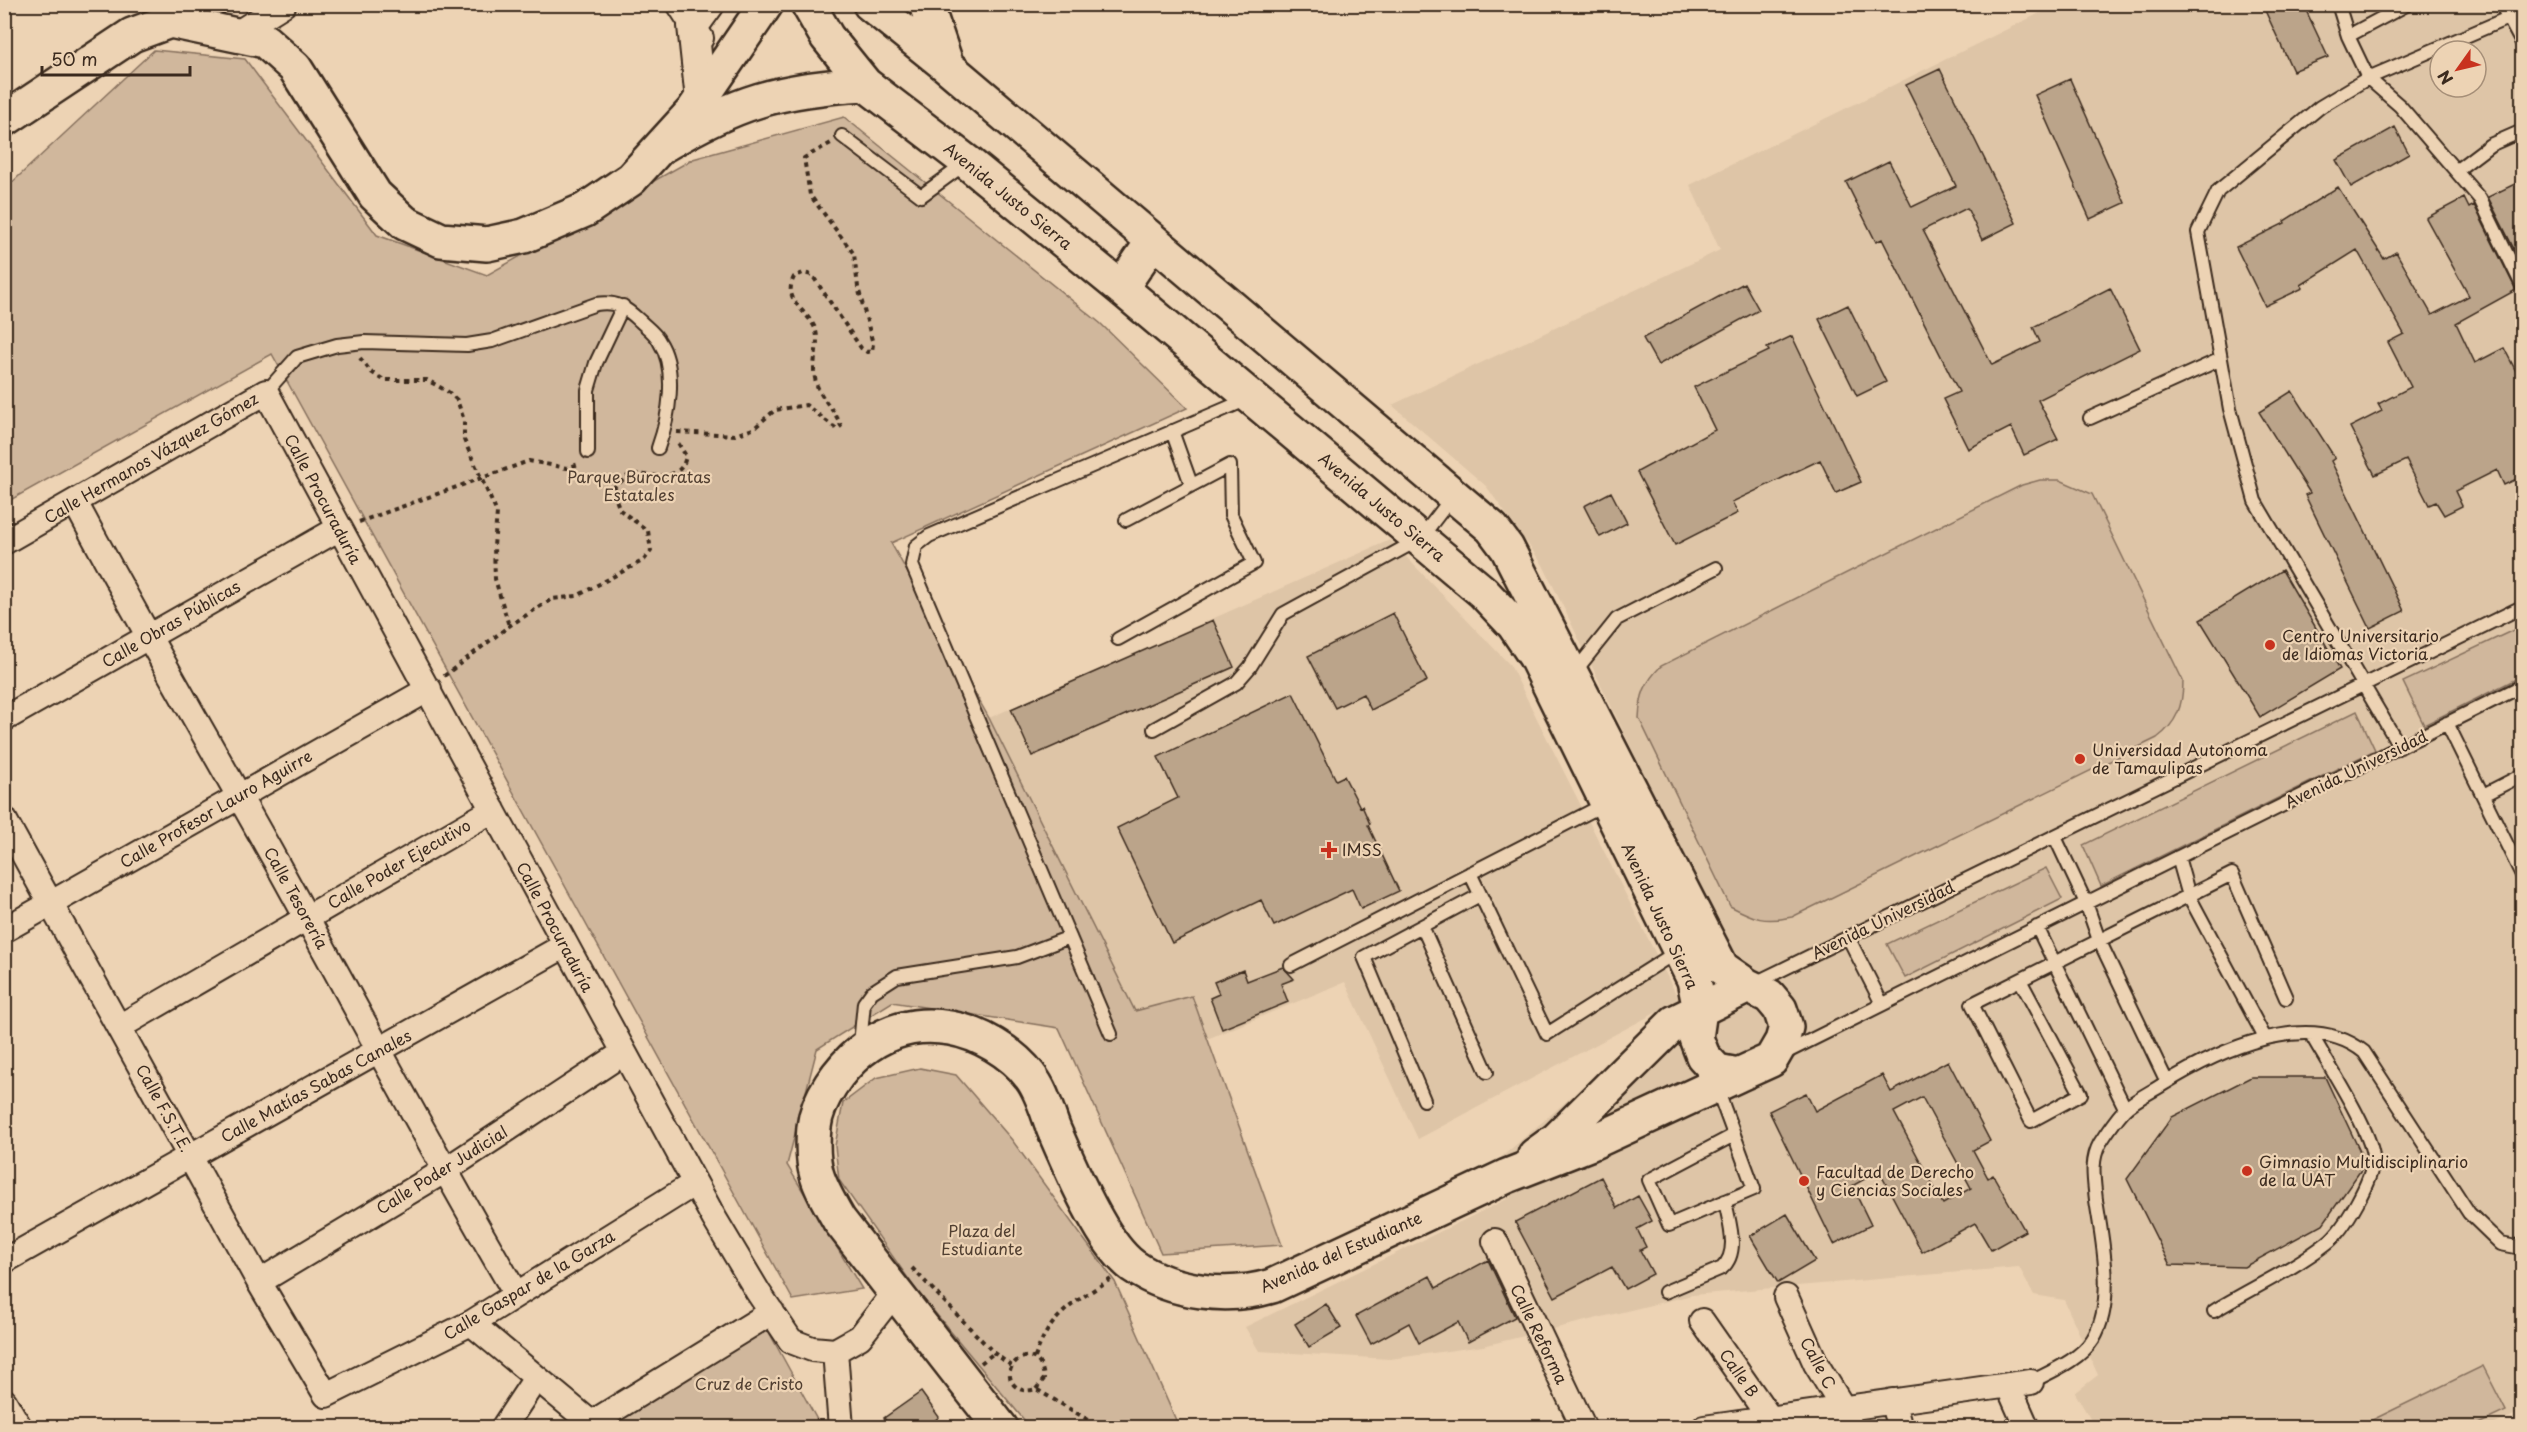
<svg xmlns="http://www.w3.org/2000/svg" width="2527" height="1432" font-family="'Playpen Sans',sans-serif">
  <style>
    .built { fill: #dec5a7; fill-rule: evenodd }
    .green { fill: #d0b79c; stroke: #86705d; stroke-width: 1.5 }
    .building { fill: #bba48a; stroke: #3b2a1e; stroke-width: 1.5; fill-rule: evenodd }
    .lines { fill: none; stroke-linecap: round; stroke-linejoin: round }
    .service-casing { stroke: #3b2a1e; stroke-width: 16 }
    .minor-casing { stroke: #3b2a1e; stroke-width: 28 }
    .tertiary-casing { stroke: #3b2a1e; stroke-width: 34 }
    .secondary-casing { stroke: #3b2a1e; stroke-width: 38 }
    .primary-casing { stroke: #3b2a1e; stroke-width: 38 }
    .path { stroke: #3b2a1e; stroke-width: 4; stroke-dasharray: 4.5 4.5; stroke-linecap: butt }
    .service { stroke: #edd3b4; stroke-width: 12 }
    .minor { stroke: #edd3b4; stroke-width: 24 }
    .tertiary { stroke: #edd3b4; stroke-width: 30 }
    .secondary { stroke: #edd3b4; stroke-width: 33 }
    .primary { stroke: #edd3b4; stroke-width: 33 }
    .poi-dot { fill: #c8321e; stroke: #edd3b4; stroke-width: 2 }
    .labels { text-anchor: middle; stroke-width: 4.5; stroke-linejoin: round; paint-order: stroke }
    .street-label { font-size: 16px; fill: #3b2a1e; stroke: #edd3b4 }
    .park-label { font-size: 16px; fill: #513f31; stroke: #edd3b4 }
    .poi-label { font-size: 16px; fill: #3b2a1e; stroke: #edd3b4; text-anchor: start }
  </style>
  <rect width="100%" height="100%" fill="#edd3b4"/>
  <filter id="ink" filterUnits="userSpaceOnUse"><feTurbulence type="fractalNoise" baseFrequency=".0167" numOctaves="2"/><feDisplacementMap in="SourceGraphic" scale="12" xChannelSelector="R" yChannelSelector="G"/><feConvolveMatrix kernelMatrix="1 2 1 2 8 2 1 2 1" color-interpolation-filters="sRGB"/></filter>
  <g filter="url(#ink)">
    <!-- built -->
    <path class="built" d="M2056 5H2522V1411L2489 1427H2095L2075 1393 2098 1375 2064 1300 2034 1295 2019 1267 1692 1295 1483 1346 1390 1359 1259 1351 1245 1327 1511 1197 1497 1161 1612 1062 1676 1002 1418 1139 1345 982 1207 1039 1192 996 1135 1011 989 718 1390 540 1510 665 1679 1000 1730 952 1543 565 1486 486 1392 405 1720 250 1690 185ZM2440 51H2476V87H2440Z"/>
    <!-- green -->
    <path class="green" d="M154 50 245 59 377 235 487 275 693 159 844 117 1100 323 1187 408 891 543 989 718 1135 1011 1192 996 1282 1245 1161 1253 1059 1028 892 1002 817 1049 787 1165 862 1289 793 1300 272 354 5 503V189Z
      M2040 480H2060L2092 494 2183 681C2183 706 2177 723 2157 738L1792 917C1764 923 1755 919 1730 906L1639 718C1640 695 1645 682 1661 666L2022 485Z
      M2522 626V676L2424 725 2403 682Z
      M2357 711 2375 750 2101 886 2083 845Z
      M2046 868 2062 899 1905 978 1887 944Z
      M920 1068 956 1075 1012 1140 1115 1282 1179 1427H1030L917 1291 839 1180 835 1146 843 1103 876 1078Z
      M765 1325 821 1427 613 1428 607 1421Z
      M2483 1366 2506 1411 2472 1427H2358Z"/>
    <!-- building -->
    <path class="building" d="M2262 4H2303L2328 57 2293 71Z
      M1940 69 2016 223 1982 240 1967 208 1923 230 1992 365 2040 342 2033 327 2110 288 2140 349 2038 400 2058 439 2024 455 2011 427 1968 449 1943 399 1959 392 1882 239 1876 242 1846 182 1889 161 1912 207 1956 186 1906 85Z
      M2070 79 2125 203 2090 219 2035 95Z
      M2395 127 2409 154 2351 187 2336 160Z
      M2523 180V267L2488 197Z
      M2338 187 2384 259 2396 252 2432 315 2469 296 2426 218 2464 198 2469 208 2474 205 2516 290 2456 323 2475 363 2504 348 2523 385V476L2504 485 2497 470 2455 491 2462 506 2444 515 2436 502 2429 505 2406 460 2375 475 2350 427 2382 411 2378 404 2411 387 2388 342 2404 334 2357 250 2301 285 2303 288 2265 306 2236 247 2285 223 2284 221Z
      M1744 283 1759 310 1658 365 1643 338Z
      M1848 305 1886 382 1857 396 1819 319Z
      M1792 336 1861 482 1836 493 1820 460 1732 502 1738 513 1675 545 1637 472 1715 430 1694 387 1769 351 1767 348Z
      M2292 391 2335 458 2331 461 2404 611 2370 628 2305 495 2310 493 2259 412Z
      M1611 492 1627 523 1600 537 1584 506Z
      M2282 570 2340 669 2260 717 2200 620Z
      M1393 613 1427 681 1371 710 1363 694 1335 708 1308 656Z
      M1213 620 1234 667 1032 756 1011 709Z
      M1293 693 1336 780 1344 776 1360 807 1362 806 1370 824 1368 825 1399 891 1361 909 1352 889 1274 926 1261 900 1172 943 1117 828 1178 798 1158 757Z
      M1283 967 1294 979 1281 984 1288 1002 1222 1029 1210 998 1219 994 1214 982 1243 970 1247 981Z
      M1948 1061 1990 1141 1973 1150 1988 1178 1993 1175 2025 1231 1991 1250 1975 1223 1922 1252 1879 1171 1852 1186 1871 1225 1834 1244 1769 1111 1806 1093 1815 1111 1882 1075 1891 1092ZM1922 1097 1971 1188 1943 1204 1894 1112Z
      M2251 1077H2325L2364 1160 2363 1167 2323 1224 2244 1267 2170 1265 2127 1179 2172 1117Z
      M1601 1177 1617 1208 1638 1196 1652 1221 1637 1229 1646 1247 1640 1250 1653 1274 1625 1289 1612 1267 1555 1297 1515 1222Z
      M1787 1214 1815 1261 1778 1283 1750 1236Z
      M1488 1260 1515 1317 1468 1342 1458 1322 1419 1343 1409 1323 1371 1344 1356 1316 1430 1276 1436 1288Z
      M1326 1304 1341 1328 1309 1347 1295 1324Z
      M921 1392 939 1417 925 1428H891L884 1418Z"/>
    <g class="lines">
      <!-- service casing -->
      <g class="service-casing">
        <path id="service" d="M2338 4 2348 36 2368 78 2320 107 2218 191 2198 232 2230 409 2255 501 2400 747
          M2501 4 2522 43
          M2508 18 2368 78 2400 106 2480 199 2522 285
          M2348 36 2408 4
          M842 136 921 196 966 163
          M2457 170 2490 145 2522 131
          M266 392 297 357 337 345 364 342 467 345 492 341 596 304C617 301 625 307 640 321 646 327 655 333 659 341 678 370 669 417 658 448
          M2090 418 2221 359
          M1172 431 1191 484
          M588 452V390L596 363 623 306
          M1118 639 1254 563 1231 515 1230 465 1126 520
          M1573 674 1617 619 1716 568
          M2447 723 2522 875
          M1154 729 1236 683 1250 667 1283 614 1420 539 1453 496
          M2483 795 2522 775
          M2055 837 2086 903 2099 940 2167 1082
          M2178 857 2189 896 2265 1038
          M1470 873 1547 1034 1678 951
          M1422 926 1487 1072
          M2037 927 2125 1108
          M1848 937 1882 1004
          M1291 965 1605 804
          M2020 980 2081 1094 2031 1121 1972 1004C2058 961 2145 918 2232 874L2286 998
          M1753 984 2522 607
          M1111 1034 912 565 916 546 929 536 1248 399
          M860 1044 864 1003 872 992 897 976 1017 957 1070 937
          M1783 1054 2522 686
          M1716 1086 1754 1189 1669 1225 1649 1180 1734 1135
          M1424 1100 1364 957 1480 895
          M1665 1292 1722 1268C1740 1252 1729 1223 1725 1201
          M2214 1311C2250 1289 2294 1269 2327 1243 2344 1230 2375 1177 2373 1156 2370 1129 2326 1061 2311 1034
          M2031 1382C2052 1371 2080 1360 2093 1339 2116 1302 2102 1240 2096 1200 2094 1180 2090 1161 2100 1143 2107 1132 2116 1119 2124 1110 2134 1100 2151 1092 2162 1085 2215 1052 2308 1007 2364 1052L2469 1213 2501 1244 2516 1247 2522 1244"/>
      </g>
      <!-- minor casing -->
      <g class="minor-casing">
        <path id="minor" d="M679 4 701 38
          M236 34 284 4
          M75 502C139 623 208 740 275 860 355 1005 432 1151 516 1294
          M4 542 266 392 714 1218 758 1292 791 1341 812 1349 835 1351 860 1337 895 1292
          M4 719 338 529
          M4 819 259 1282 326 1395 471 1323 695 1183
          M4 930 429 689
          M119 1027 493 810
          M1495 1241 1584 1428
          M4 1261 564 946
          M259 1282 444 1171 623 1053
          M1786 1297 1816 1364 1843 1408 1851 1428
          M1702 1321 1769 1417 1772 1428
          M471 1323 597 1428
          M835 1351 841 1428
          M2008 1385 2027 1428
          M4 1401 20 1428
          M1892 1401 1900 1428
          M592 1423 772 1312
          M503 1428 536 1378
          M1704 1428 2031 1382"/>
      </g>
      <!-- tertiary casing -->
      <g class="tertiary-casing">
        <path id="tertiary" d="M701 100 693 26 709 4"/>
      </g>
      <!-- secondary casing -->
      <g class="secondary-casing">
        <path id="secondary" d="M4 120 132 35 170 21 265 41 295 68 375 195 405 223 441 240 487 244 524 236 585 210 631 179 693 111 766 4"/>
      </g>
      <!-- primary casing -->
      <g class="primary-casing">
        <path id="primary" d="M808 4 827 37 865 84 967 162 1121 288 1483 592 1514 625 1535 656 1694 980 1700 1010 1696 1038 1703 1056 1717 1071 1738 1075 1771 1060 1782 1041 1786 1027 1780 1009 1769 996 1748 986 1722 968 1507 548 1492 528 947 66 870 4
          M926 4 947 66
          M662 146C736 102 779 89 865 84
          M1121 288 1153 241
          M1535 1155 1557 1139 1675 1022 1748 986
          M1001 1428 839 1220C818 1183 810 1170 814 1127 817 1099 840 1068 861 1051 887 1030 916 1022 950 1028 979 1033 1012 1052 1030 1076 1042 1091 1047 1112 1054 1130 1067 1160 1080 1191 1097 1220 1106 1236 1118 1255 1133 1266 1172 1293 1228 1299 1272 1286L1507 1176 1589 1144 1738 1075"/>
      </g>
      <!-- path -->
      <path class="path" d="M360 358 371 372 384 380H427L447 391 457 400 464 420V440L497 513 494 546 495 579 509 626
        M677 432 735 435 753 429 775 410 806 405 837 429 841 426C835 409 818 397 815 378 811 362 821 343 815 328 806 309 782 300 794 277L803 273 812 275 861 348 867 352 872 351 873 344 858 287 854 254 810 195 804 158 831 143
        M359 522 529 461 567 468 579 464
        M444 676 509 626 552 599 577 596 644 560 651 551 648 531 620 510 612 489 630 474C651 474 681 484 686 456L677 441
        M912 1268 994 1353 1012 1366
        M1035 1358C1048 1315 1075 1302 1111 1279
        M981 1363 994 1353
        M1036 1389 1044 1379C1041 1337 996 1363 1014 1385 1021 1392 1028 1391 1036 1389L1102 1428"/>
      <!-- service -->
      <use href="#service" class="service"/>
      <!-- minor -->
      <use href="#minor" class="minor"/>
      <!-- tertiary -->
      <use href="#tertiary" class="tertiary"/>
      <!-- secondary -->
      <use href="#secondary" class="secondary"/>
      <!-- primary -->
      <use href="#primary" class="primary"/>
    </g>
  </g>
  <!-- markers -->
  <g class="poi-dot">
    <circle cx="2270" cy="645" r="6"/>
    <circle cx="2080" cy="759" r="6"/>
    <path d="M1326 841h6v6h6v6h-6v6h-6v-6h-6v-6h6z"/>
    <circle cx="2247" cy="1171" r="6"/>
    <circle cx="1804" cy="1181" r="6"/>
  </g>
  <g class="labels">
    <!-- street labels -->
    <g class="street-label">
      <text transform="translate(1008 196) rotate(39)" y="6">Avenida Justo Sierra</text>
      <text transform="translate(151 458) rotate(-30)" y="6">Calle Hermanos Vázquez Gómez</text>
      <text transform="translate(323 499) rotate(62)" y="6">Calle Procuraduría</text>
      <text transform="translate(1382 507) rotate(40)" y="6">Avenida Justo Sierra</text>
      <text transform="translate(171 624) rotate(-30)" y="6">Calle Obras Públicas</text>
      <text transform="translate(2356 769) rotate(-26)" y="6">Avenida Universidad</text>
      <text transform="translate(216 809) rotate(-30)" y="6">Calle Profesor Lauro Aguirre</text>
      <text transform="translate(399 864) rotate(-30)" y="6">Calle Poder Ejecutivo</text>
      <text transform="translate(296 898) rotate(61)" y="6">Calle Tesorería</text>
      <text transform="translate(1660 916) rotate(65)" y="6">Avenida Justo Sierra</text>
      <text transform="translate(1883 920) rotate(-26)" y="6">Avenida Universidad</text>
      <text transform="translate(555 927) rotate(62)" y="6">Calle Procuraduría</text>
      <text transform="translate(316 1086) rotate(-29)" y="6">Calle Matías Sabas Canales</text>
      <text transform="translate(164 1108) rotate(61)" y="6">Calle F.S.T.E.</text>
      <text transform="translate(442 1170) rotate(-32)" y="6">Calle Poder Judicial</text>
      <text transform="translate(1341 1252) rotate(-24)" y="6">Avenida del Estudiante</text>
      <text transform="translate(529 1285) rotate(-31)" y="6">Calle Gaspar de la Garza</text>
      <text transform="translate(1539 1334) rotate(64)" y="6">Calle Reforma</text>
      <text transform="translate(1818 1363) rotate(62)" y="6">Calle C</text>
      <text transform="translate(1739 1373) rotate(55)" y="6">Calle B</text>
    </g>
    <!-- park labels -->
    <g class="park-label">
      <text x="639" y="483">Parque Burocratas<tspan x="639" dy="18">Estatales</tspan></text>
      <text x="982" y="1237">Plaza del<tspan x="982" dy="18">Estudiante</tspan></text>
      <text x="749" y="1390">Cruz de Cristo</text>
    </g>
    <!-- poi labels -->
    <g class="poi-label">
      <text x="2282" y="642">Centro Universitario<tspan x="2282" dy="18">de Idiomas Victoria</tspan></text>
      <text x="2092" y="756">Universidad Autonoma<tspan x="2092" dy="18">de Tamaulipas</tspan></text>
      <text x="1342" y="856">IMSS</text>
      <text x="2259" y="1168">Gimnasio Multidisciplinario<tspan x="2259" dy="18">de la UAT</tspan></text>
      <text x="1816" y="1178">Facultad de Derecho<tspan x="1816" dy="18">y Ciencias Sociales</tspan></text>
    </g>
  </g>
  <!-- margin -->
  <rect width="2527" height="1432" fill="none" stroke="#edd3b4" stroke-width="24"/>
  <rect x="12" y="12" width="2503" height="1408" fill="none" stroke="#3b2a1e" stroke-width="2" filter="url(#ink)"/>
  <!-- north arrow -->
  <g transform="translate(2458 69) rotate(236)"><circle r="28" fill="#edd3b4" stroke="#a68f78" stroke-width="1.5"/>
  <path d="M0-4.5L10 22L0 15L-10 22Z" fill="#c8321e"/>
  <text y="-9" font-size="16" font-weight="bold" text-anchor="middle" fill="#3b2a1e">N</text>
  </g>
  <!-- scale -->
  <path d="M42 66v9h148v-9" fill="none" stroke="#3b2a1e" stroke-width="3"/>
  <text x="51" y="66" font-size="18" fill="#3b2a1e" stroke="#edd3b4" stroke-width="4.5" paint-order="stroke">50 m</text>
</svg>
